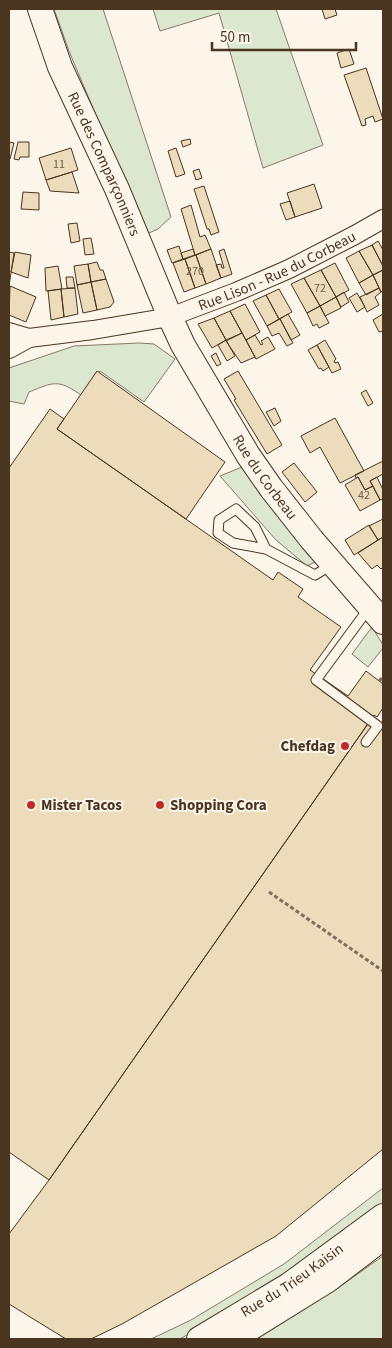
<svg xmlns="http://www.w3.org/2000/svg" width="392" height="1348" font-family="'Source Sans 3',sans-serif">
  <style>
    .green { fill: #dce7d0; stroke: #887966 }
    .building { fill: #ecdcbc; stroke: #4a3520 }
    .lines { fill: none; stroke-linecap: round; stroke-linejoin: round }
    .lane-casing { stroke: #4a3520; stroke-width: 11 }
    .street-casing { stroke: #4a3520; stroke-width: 20 }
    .secondary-casing { stroke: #4a3520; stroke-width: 26 }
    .path { stroke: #7f6f5c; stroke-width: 3; stroke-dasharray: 4 2.5; stroke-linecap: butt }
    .lane { stroke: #fbf6e9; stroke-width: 9 }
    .street { stroke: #fbf6e9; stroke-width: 18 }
    .secondary { stroke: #fbf6e9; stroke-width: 24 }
    .poi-dot { fill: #c62828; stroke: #fbf6e9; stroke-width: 2 }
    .labels { text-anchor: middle; stroke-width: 4; stroke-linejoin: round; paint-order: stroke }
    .number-label { font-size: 12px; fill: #725f47 }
    .street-label { font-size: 15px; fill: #4a3520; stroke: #fbf6e9 }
    .poi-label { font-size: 15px; font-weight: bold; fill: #4a3520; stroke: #fbf6e9; text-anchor: start }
  </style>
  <rect width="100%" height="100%" fill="#fbf6e9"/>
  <!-- green -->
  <path class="green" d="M54 9H103L171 217 158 229 149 233 134 206 69 51Z
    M153 9H276L323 145 263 168 219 13 160 31Z
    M139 343 154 344 175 359 144 402 100 371 81 395C58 379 54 382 29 392L24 404 9 401V368L74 346Z
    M242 467 315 562 307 566 276 540 220 476Z
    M372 627 383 645V648L368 667 352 654Z
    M383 1188V1206L270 1286 180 1339H151L191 1320 284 1264Z
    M383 1256V1339H251L335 1290Z"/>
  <!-- building -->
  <path class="building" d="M322 9H335L337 15 325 19Z
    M349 49 354 64 341 68 337 53Z
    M366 68 383 119 375 122 373 116 365 119 366 125 362 126 344 75Z
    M190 139 191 144 183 147 181 141Z
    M9 142 14 143 10 159H9Z
    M18 142H29V157H20L19 160 14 159Z
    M71 148 78 170 46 180 39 158Z
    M176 148 185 174 176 177 168 151Z
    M199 169 202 178 196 180 193 171Z
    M72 172 79 193 50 191 46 180Z
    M314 184 322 208 295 217 287 193Z
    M204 186 219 232 211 235 209 229H207L194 189Z
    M23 192 39 193V210L21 209Z
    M290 201 295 217 286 220 280 204Z
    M191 205 200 237 205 235 211 249 195 255 181 209Z
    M77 223 80 241 71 243 68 224Z
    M91 238 94 254 85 255 83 239Z
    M378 241 383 250V266L372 245Z
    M372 245 383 266V270L373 275 359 251Z
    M179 246 183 259 172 263 167 250Z
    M193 249 195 255 183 259 181 253Z
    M211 249 221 278 206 284 196 255Z
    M224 249 232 274 221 278 216 265 221 264 222 268H224L219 251Z
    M359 251 373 275 359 283 346 258Z
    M9 252 14 253 9 286Z
    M15 252 31 255 28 278 11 272Z
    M196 255 206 284 195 288 185 259Z
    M185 259 195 288 184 292 173 263Z
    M97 262 100 270H103L106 279 91 282 88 264Z
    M335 263 349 290 336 297 321 270Z
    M88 264 91 282 77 285 74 266Z
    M58 266 62 289 46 291 45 268Z
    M321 270 336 297 320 306 304 278Z
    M383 270V291L381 292 373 275Z
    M373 275 379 288 366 295 359 283Z
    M66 277H73L75 288H67Z
    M304 278 320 306 307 313 291 284Z
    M106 279 114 302 110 307 97 310 91 282Z
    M91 282 97 310 83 313 77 285Z
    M10 286 36 297 26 322 9 315Z
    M75 288 78 314 64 317 61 289Z
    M379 288 381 292 375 297 379 305 367 312 360 297Z
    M61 289 64 317 51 320 48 291Z
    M279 289 292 312 279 319 266 295Z
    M344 292 349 302 341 307 336 297Z
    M357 293 365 307 357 312 349 298Z
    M266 295 279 319 267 326 253 301Z
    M336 297 341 308 325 316 320 306Z
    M245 304 260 332 246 340 230 311Z
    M320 306 329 323 319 328 317 324 313 326 307 313Z
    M230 311 242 333 226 340 214 318Z
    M288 314 300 335 291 340 280 319Z
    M383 314V331L379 332 373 320Z
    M214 318 226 340 212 348 198 324Z
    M280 319 293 343 287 346 279 333 272 336 267 326Z
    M242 333 255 357 241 363 226 341Z
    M255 335 261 345 263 344 261 341 268 337 275 349 256 359 246 340Z
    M226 340 235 356 227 361 218 345Z
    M325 340 336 359 334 361 335 363 338 362 341 369 332 373 317 345Z
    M317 345 329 367 323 371 321 368 319 369 308 350Z
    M216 353 221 364 217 366 211 356Z
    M97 371 225 462 186 519 57 429Z
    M238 371 282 445 267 454 234 400 236 399 224 379Z
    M366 390 373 403 368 406 361 393Z
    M275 408 281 421 274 426 266 412Z
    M50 409 64 419 57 429 273 580 278 572 303 589 298 597 341 627 310 670 348 696 366 671 383 684V708L377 717 374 715 49 1180 9 1152V468Z
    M335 418 364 471 340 483 320 447 310 453 301 436Z
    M383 461V474L370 481 373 486 365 490 358 477 356 478 355 475Z
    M294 463 317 492 305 502 282 472Z
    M358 477 365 490 373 486 380 500 360 511 345 485Z
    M377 477 383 490V499L380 500 370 481Z
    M383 519V537L378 540 369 526Z
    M369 525 378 540 354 555 345 540Z
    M383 537V567L381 569 377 565 372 569 358 553Z
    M370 721 383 729V1149L276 1236 122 1324 91 1339H66L9 1304V1234L49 1180Z"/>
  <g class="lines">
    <!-- lane casing -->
    <g class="lane-casing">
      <path id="lane" d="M266 549 233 543 218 533 219 520 236 509 255 527 266 549 315 575 331 565
        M366 742 378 726 316 680 369 608"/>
    </g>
    <!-- street casing -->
    <g class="street-casing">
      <g id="street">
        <path d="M9 332 29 338"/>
        <path id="s1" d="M9 349 29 338 93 330 170 317 236 292 289 269 355 235 383 219"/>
      </g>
    </g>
    <!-- secondary casing -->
    <g class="secondary-casing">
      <g id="secondary">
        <path id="s2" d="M40 9 60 67 117 189 170 317 183 345 248 455 271 488 312 540 383 622"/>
        <path id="s3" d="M199 1339 289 1285 383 1216"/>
        <path d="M233 1339 328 1280 383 1238"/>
      </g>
    </g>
    <!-- path -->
    <path class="path" d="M379 681 383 677
      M269 892 383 971"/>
    <!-- lane -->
    <use href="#lane" class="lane"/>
    <!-- street -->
    <use href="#street" class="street"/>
    <!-- secondary -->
    <use href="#secondary" class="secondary"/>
  </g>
  <!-- markers -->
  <g class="poi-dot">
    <circle cx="345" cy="746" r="5"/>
    <circle cx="31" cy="805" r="5"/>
    <circle cx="160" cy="805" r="5"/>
  </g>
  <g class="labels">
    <!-- number labels -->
    <g class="number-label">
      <text x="59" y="168">11</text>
      <text x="195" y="275">270</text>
      <text x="320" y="292">72</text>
      <text x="364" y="499">42</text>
    </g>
    <!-- street labels -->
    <g class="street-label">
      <text dy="5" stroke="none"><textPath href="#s2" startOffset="168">Rue des Comparçonniers</textPath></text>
      <text dy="5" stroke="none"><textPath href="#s1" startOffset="282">Rue Lison - Rue du Corbeau</textPath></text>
      <text dy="5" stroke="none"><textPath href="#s2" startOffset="521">Rue du Corbeau</textPath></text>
      <text dy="5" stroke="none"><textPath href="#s3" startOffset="110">Rue du Trieu Kaisin</textPath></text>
    </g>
    <!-- poi labels -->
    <g class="poi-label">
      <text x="335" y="751" text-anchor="end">Chefdag</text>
      <text x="41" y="810">Mister Tacos</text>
      <text x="170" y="810">Shopping Cora</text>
    </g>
  </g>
  <!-- border -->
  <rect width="392" height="1348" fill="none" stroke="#4a3520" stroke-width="20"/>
  <!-- scale -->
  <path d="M212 42v8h144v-8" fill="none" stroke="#4a3520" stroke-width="2.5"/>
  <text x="220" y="42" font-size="15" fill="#4a3520" stroke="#fbf6e9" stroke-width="4" paint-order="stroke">50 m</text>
</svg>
